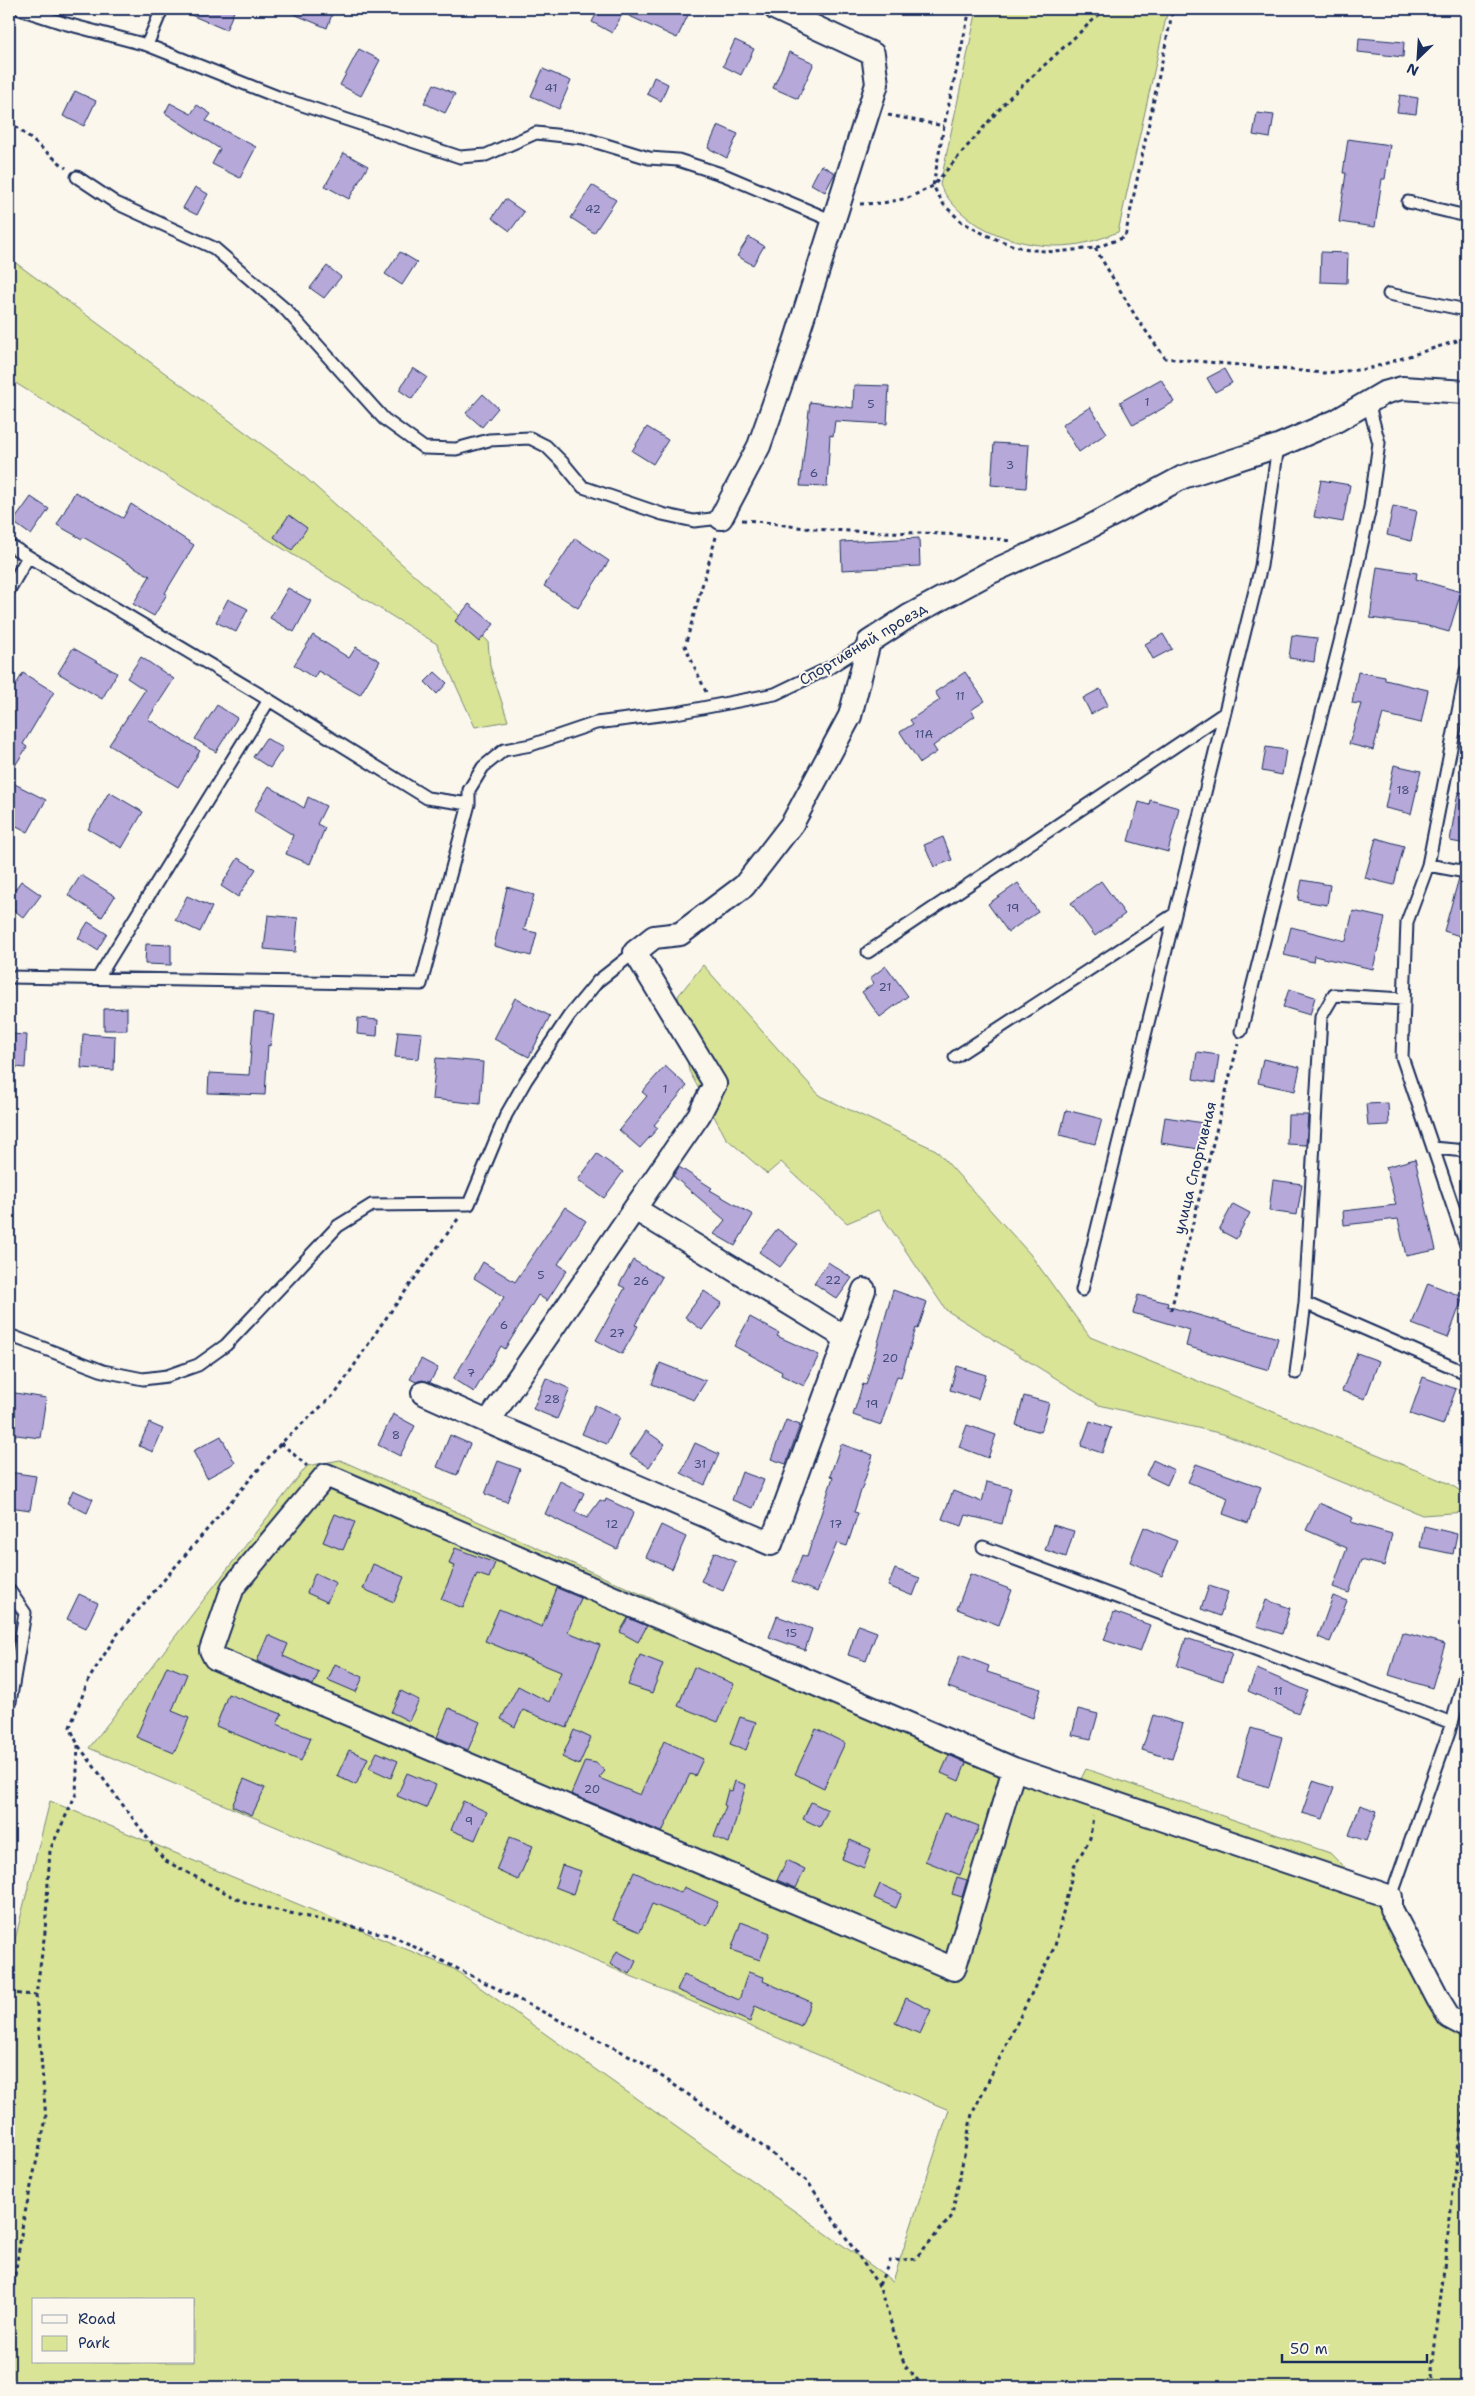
<svg xmlns="http://www.w3.org/2000/svg" width="1475" height="2396" font-family="'Shantell Sans',sans-serif">
  <style>
    .green { fill: #d9e496; stroke: #7a8a7a; fill-rule: evenodd }
    .building { fill: #b6a8d9; stroke: #1b2f5e }
    .lines { fill: none; stroke-linecap: round; stroke-linejoin: round }
    .service-casing { stroke: #1b2f5e; stroke-width: 15 }
    .minor-casing { stroke: #1b2f5e; stroke-width: 26 }
    .path { stroke: #1b2f5e; stroke-width: 3; stroke-dasharray: 4 4; stroke-linecap: butt }
    .service { stroke: #fbf7ec; stroke-width: 11 }
    .minor { stroke: #fbf7ec; stroke-width: 22 }
    .labels { text-anchor: middle; stroke-width: 4; stroke-linejoin: round; paint-order: stroke }
    .number-label { font-size: 12px; fill: #424d7d }
    .street-label { font-size: 15px; fill: #1b2f5e; stroke: #fbf7ec }
  </style>
  <rect width="100%" height="100%" fill="#fbf7ec"/>
  <filter id="ink" filterUnits="userSpaceOnUse"><feTurbulence type="fractalNoise" baseFrequency=".02" numOctaves="2"/><feDisplacementMap in="SourceGraphic" scale="10" xChannelSelector="R" yChannelSelector="G"/><feConvolveMatrix kernelMatrix="1 2 1 2 8 2 1 2 1" color-interpolation-filters="sRGB"/></filter>
  <g filter="url(#ink)">
    <!-- green -->
    <path class="green" d="M977 9H1168L1118 232C1103 238 1089 243 1073 245 1025 251 962 230 940 185Z
      M9 258 298 471 488 641 490 666 508 721 475 727 437 644 9 379Z
      M703 965 820 1096 936 1150 1030 1254 1090 1337 1450 1484 1466 1495V1512L1422 1515 1223 1434 1099 1405 946 1310 878 1210 847 1223 781 1162 767 1174 726 1138 689 1071 678 996Z
      M340 1460 814 1671 1078 1785 1086 1769 1330 1853 1387 1911 1439 2002 1466 2017V2387H9V1963L50 1801 454 1969 893 2281 949 2110 89 1748 307 1466ZM34 2300H194V2362H34Z"/>
    <!-- building -->
    <path class="building" d="M177 9H235L226 30Z
      M282 9H334L327 28Z
      M599 9H691L677 38 623 13 612 33 592 22Z
      M1359 38 1404 42 1403 57 1358 52Z
      M735 40 754 49 741 75 723 66Z
      M359 49 380 60 361 96 340 85Z
      M789 52 814 63 798 99 773 88Z
      M543 69 571 81 559 109 531 96Z
      M654 77 668 84 661 101 647 94Z
      M434 84 455 94 445 113 424 103Z
      M75 91 96 101 84 126 63 116Z
      M1400 95 1418 98 1416 114 1397 112Z
      M170 103 191 114 197 105 211 114 206 121 256 147 240 178 212 164 220 149 165 113Z
      M1257 113 1274 115 1270 138 1253 135Z
      M718 125 738 134 727 158 708 148Z
      M1348 139 1390 145 1385 179H1382L1375 227 1339 222 1346 173H1343Z
      M344 153 368 166 349 199 325 186Z
      M821 165 835 173 825 192 811 184Z
      M592 185 616 200 594 233 571 218Z
      M195 187 208 194 197 215 183 208Z
      M505 199 524 212 510 231 492 218Z
      M749 237 764 246 753 265 737 256Z
      M400 252 417 262 402 285 385 274Z
      M1321 252 1348 253 1347 283 1320 282Z
      M327 266 341 277 324 298 310 288Z
      M413 368 427 377 412 399 399 390Z
      M1224 369 1232 383 1215 392 1207 378Z
      M1161 379 1174 402 1133 425 1120 402Z
      M854 385 889 386 887 424 835 421 833 436 830 435 827 487 800 486 810 402 853 408Z
      M483 394 498 408 482 427 466 413Z
      M1090 407 1107 433 1079 452 1062 425Z
      M647 427 668 440 653 464 632 451Z
      M994 443 1029 445 1026 488 991 485Z
      M1321 480 1350 485 1343 522 1314 517Z
      M75 492 123 518 131 504 194 545 165 593 167 594 154 616 133 604 150 576 83 537 82 539 57 525Z
      M31 497 49 509 31 535 13 522Z
      M1393 506 1417 511 1411 541 1387 535Z
      M289 515 307 528 292 550 274 537Z
      M575 538 609 561 578 608 544 586Z
      M919 538 920 566 842 570 841 542Z
      M1377 567 1417 573 1416 579 1461 592 1449 632 1424 625 1370 618Z
      M288 588 311 601 294 632 270 618Z
      M228 599 248 609 236 632 216 622Z
      M469 604 494 624 479 642 455 621Z
      M1163 634 1172 649 1153 659 1145 644Z
      M313 635 349 658 356 647 380 661 360 695 318 671 314 678 294 665Z
      M1292 635 1317 638 1314 662 1289 658Z
      M73 648 117 673 102 699 58 673Z
      M141 657 174 679 148 719 200 751 178 787 109 745 145 690 127 678Z
      M435 672 447 683 437 694 425 682Z
      M965 672 985 701 971 710 975 716 933 746 937 752 920 763 900 732 913 724 910 720 940 700 935 692Z
      M1358 672 1385 677V680L1428 690 1421 723 1383 714 1373 750 1349 744 1361 704 1352 703Z
      M23 673 54 692 23 744 27 747 9 775V696Z
      M1100 689 1108 705 1091 714 1083 698Z
      M217 705 237 718 216 752 195 739Z
      M266 738 283 748 270 768 253 757Z
      M1266 747 1286 750 1282 775 1262 771Z
      M1394 765 1421 771 1411 814 1385 808Z
      M9 781 46 800 28 832 9 822Z
      M269 786 304 808 308 797 326 806 317 824 325 828 310 864 286 854 293 835 254 811Z
      M109 792 143 812 122 848 88 829Z
      M1458 792 1466 793V844L1450 841Z
      M1150 800 1179 808 1168 852 1128 841 1139 802 1149 805Z
      M943 837 952 860 934 867 924 845Z
      M1376 838 1404 846 1394 885 1365 878Z
      M238 858 256 869 238 897 221 886Z
      M81 875 115 896 102 917 68 895Z
      M1459 878 1466 879V938L1444 931Z
      M1302 880 1330 885 1327 905 1298 900Z
      M21 881 41 895 24 918 9 906V898Z
      M1101 881 1125 914 1095 936 1071 903Z
      M1018 883 1038 912 1008 932 988 904Z
      M507 887 534 895 524 930 537 933 531 956 494 946Z
      M187 896 212 907 200 932 175 920Z
      M1353 911 1385 918 1373 969 1314 956 1313 962 1284 955 1291 927 1346 941Z
      M268 915 298 918 295 952 264 949Z
      M88 922 107 934 97 950 78 938Z
      M146 944 171 945V965L145 964Z
      M886 966 908 996 880 1017 862 992 874 983 870 978Z
      M1289 989 1315 997 1310 1015 1283 1007Z
      M515 998 550 1016 529 1057 494 1039Z
      M127 1008V1030H104V1009Z
      M254 1012 274 1015 270 1046 268 1045 265 1095 208 1093 209 1073 249 1075Z
      M358 1018 378 1020 377 1036 357 1034Z
      M398 1031 422 1033 419 1059 395 1057Z
      M9 1034 27 1035 25 1068 9 1066Z
      M83 1034 115 1036 114 1070 81 1068Z
      M1197 1052 1219 1055 1215 1083 1193 1079Z
      M436 1058 483 1062 480 1104 432 1099Z
      M1263 1059 1300 1067 1295 1091 1258 1083Z
      M665 1066 687 1086 654 1125 658 1128 640 1148 619 1130 647 1096 642 1092Z
      M1388 1103 1389 1125 1368 1126 1366 1104Z
      M1066 1110 1102 1119 1095 1144 1060 1135Z
      M1288 1115H1308L1306 1145 1287 1144Z
      M1165 1117 1203 1123 1199 1149 1161 1143Z
      M597 1154 623 1172 604 1198 578 1180Z
      M1415 1159 1436 1250 1406 1256 1398 1219 1344 1225 1343 1211 1396 1205 1386 1167Z
      M679 1167 712 1188 710 1190 753 1215 735 1246 714 1234 725 1220 673 1176Z
      M1273 1180 1302 1184 1297 1215 1269 1211Z
      M1233 1204 1250 1213 1236 1239 1219 1230Z
      M565 1207 586 1221 558 1264 567 1270 547 1301 538 1295 505 1349 501 1346 474 1392 453 1379 504 1297 474 1278 483 1262 515 1282Z
      M777 1229 798 1244 780 1267 759 1252Z
      M633 1260 662 1277 635 1325 638 1326 622 1354 596 1340 625 1288 619 1285Z
      M828 1262 852 1278 837 1299 814 1283Z
      M1428 1283 1463 1297 1448 1338 1412 1324Z
      M893 1290 927 1302 918 1329 916 1328 901 1377 897 1376 881 1425 853 1415 863 1384 866 1385Z
      M704 1291 722 1303 702 1330 685 1317Z
      M1138 1295 1168 1303 1167 1306 1278 1338 1269 1370 1186 1346 1190 1330 1133 1313Z
      M750 1317 779 1333 777 1336 819 1355 804 1386 781 1375 782 1372 734 1346Z
      M1357 1353 1379 1361 1365 1399 1342 1391Z
      M421 1359 438 1368 430 1382 422 1380 416 1382 410 1379Z
      M660 1363 706 1381 694 1400 652 1384Z
      M957 1366 986 1375 978 1399 950 1390Z
      M1423 1377 1456 1389 1443 1425 1410 1414Z
      M546 1378 570 1389 557 1419 533 1409Z
      M9 1392 46 1398 40 1438 9 1434Z
      M1024 1396 1049 1403 1041 1432 1016 1425Z
      M595 1405 620 1417 607 1444 582 1434Z
      M393 1414 415 1426 400 1456 378 1445Z
      M786 1420 800 1425 786 1464 771 1459Z
      M1090 1421 1111 1428 1102 1453 1081 1446Z
      M149 1423 163 1429 153 1452 139 1446Z
      M967 1425 996 1435 988 1458 959 1447Z
      M646 1431 665 1444 649 1467 630 1455Z
      M450 1435 470 1444 457 1475 437 1467Z
      M221 1436 235 1463 207 1478 193 1451Z
      M695 1443 719 1454 705 1485 681 1473Z
      M841 1444 873 1455 854 1512 858 1513 847 1546 837 1543 817 1592 792 1582 802 1555 807 1557 833 1477 830 1476Z
      M1153 1460 1174 1470 1167 1485 1146 1475Z
      M498 1461 520 1469 507 1502 485 1494Z
      M1196 1464 1261 1487 1248 1523 1223 1514 1228 1498 1188 1482Z
      M9 1472 36 1476 30 1510 9 1507Z
      M742 1472 764 1480 753 1508 732 1500Z
      M560 1481 584 1493 575 1512 587 1518 600 1500 605 1502 606 1499 634 1512 617 1549 545 1514Z
      M987 1482 1011 1488 1002 1524 966 1515 962 1526 942 1519 953 1491 982 1502Z
      M73 1490 93 1499 87 1513 67 1503Z
      M1319 1503 1353 1518 1351 1522 1392 1534 1384 1566 1361 1560 1349 1593 1333 1587 1347 1548 1306 1530Z
      M335 1514 355 1522 343 1550 323 1542Z
      M661 1525 686 1537 672 1569 646 1557Z
      M1053 1525 1074 1531 1066 1557 1045 1550Z
      M1424 1526 1457 1534 1453 1554 1420 1547Z
      M1144 1527 1177 1541 1162 1576 1130 1562Z
      M455 1548 495 1563 489 1578 477 1574 463 1608 441 1599 455 1566 449 1564Z
      M714 1552 736 1562 723 1591 701 1581Z
      M373 1564 404 1577 394 1602 363 1589Z
      M895 1569 920 1578 913 1596 888 1586Z
      M315 1573 336 1583 327 1602 307 1593Z
      M970 1574 1012 1590 999 1625 957 1609Z
      M1209 1586 1228 1592 1220 1616 1201 1609Z
      M557 1588 581 1598 568 1632 600 1645 567 1728 523 1710 515 1727 501 1719 518 1686 549 1702 561 1672 485 1641 499 1609 542 1627Z
      M79 1594 98 1603 86 1628 67 1619Z
      M1333 1596 1347 1601 1330 1642 1318 1637Z
      M1266 1600 1290 1608 1282 1634 1257 1626Z
      M1114 1612 1150 1625 1140 1652 1104 1640Z
      M777 1616 812 1629 805 1650 769 1637Z
      M628 1618 647 1626 638 1642 620 1632Z
      M858 1625 877 1632 866 1661 848 1655Z
      M1402 1632 1445 1644 1432 1688 1389 1675Z
      M268 1635 288 1644 283 1656 319 1672 313 1685 257 1661Z
      M1186 1638 1232 1653 1223 1681 1177 1666Z
      M640 1655 663 1664 652 1693 628 1685Z
      M960 1655 989 1666 987 1672 1041 1689 1033 1718 948 1687Z
      M335 1664 363 1677 356 1692 328 1680Z
      M167 1666 187 1674 172 1711 189 1718 174 1753 136 1737Z
      M694 1667 734 1684 718 1722 678 1706Z
      M1257 1669 1308 1691 1298 1713 1248 1691Z
      M401 1691 419 1700 409 1721 391 1712Z
      M228 1694 282 1714 277 1724 311 1738 301 1761 216 1726Z
      M449 1708 480 1722 468 1750 437 1737Z
      M1078 1709 1098 1714 1091 1739 1072 1735Z
      M1153 1715 1183 1724 1172 1759 1142 1750Z
      M740 1717 756 1722 746 1750 730 1744Z
      M1251 1728 1282 1737 1269 1787 1237 1778Z
      M816 1729 845 1743 824 1788 795 1774Z
      M574 1730 591 1738 579 1765 562 1757Z
      M664 1741 703 1759 695 1776 690 1774 662 1832 571 1794 585 1761 596 1763 605 1771 599 1778 640 1795Z
      M349 1750 368 1758 356 1785 337 1776Z
      M377 1752 398 1761 391 1778 369 1768Z
      M949 1755 966 1763 959 1781 941 1773Z
      M407 1773 436 1785 426 1808 397 1796Z
      M244 1779 265 1788 252 1815 232 1806Z
      M735 1781 746 1785 729 1843 714 1837 726 1806 724 1805 728 1790 732 1791Z
      M1313 1781 1334 1788 1323 1819 1302 1813Z
      M463 1801 487 1812 475 1840 451 1830Z
      M811 1802 828 1810 820 1827 803 1819Z
      M1360 1805 1377 1811 1366 1841 1349 1835Z
      M944 1813 979 1826 960 1875 925 1861Z
      M510 1837 533 1846 518 1880 496 1870Z
      M850 1840 871 1849 864 1868 842 1859Z
      M787 1860 805 1869 796 1888 777 1880Z
      M562 1865 581 1871 573 1894 555 1887Z
      M634 1872 681 1893 684 1887 718 1902 707 1926 652 1904 640 1932 613 1920Z
      M957 1877 967 1880 962 1897 952 1894Z
      M880 1884 902 1894 896 1908 874 1898Z
      M741 1922 770 1933 760 1960 731 1950Z
      M617 1951 636 1961 630 1974 610 1964Z
      M748 1972 764 1977 763 1981 811 2002 801 2026 755 2006 750 2022 677 1990 684 1975 739 2000Z
      M906 1998 931 2010 920 2034 895 2023Z"/>
    <g class="lines">
      <!-- service casing -->
      <g class="service-casing">
        <path id="service" d="M20 9 63 23 147 45 162 9
          M147 45 278 97 460 157 486 155 536 133 583 138 649 158 678 160 724 175 833 221
          M77 177 116 203 214 248 286 310 384 419 424 448 456 449 489 440 530 438 546 446 564 464 583 487 662 514 694 521 721 518
          M1408 202 1466 216
          M1389 294 1466 310
          M9 545 269 700 427 798 469 804
          M9 590 28 557
          M1466 671 1428 865 1407 922 1402 1057 1466 1245
          M1428 865 1466 872
          M868 952 1223 714
          M9 977 421 984 469 804V790L483 767 504 750 531 745 596 723 676 713 775 694 829 668 868 643
          M98 978 269 700
          M1241 1031 1344 626 1370 507 1379 443 1368 402
          M955 1057 1173 915
          M1433 1148 1466 1151
          M1082 1290 1261 566 1278 446
          M1305 1303 1321 1017 1334 995 1404 999
          M9 1335 103 1371 143 1379 167 1376 198 1365 226 1345 338 1226 372 1205 469 1204 506 1115 526 1080 569 1016 598 981 635 952
          M1296 1373 1305 1303 1466 1373
          M983 1547 1452 1723
          M9 1590 25 1613 10 1702
          M1391 1897 1452 1723 1466 1672"/>
      </g>
      <!-- minor casing -->
      <g class="minor-casing">
        <path id="minor" d="M721 518 759 446 790 358 877 84 873 54 776 9
          M635 1209 846 1338
          M864 1290 771 1544 488 1422 699 1115 715 1084 635 952 654 937 680 934 744 886 792 824 850 716 869 642 909 616 989 573 1082 531 1183 477 1278 446 1336 421 1384 393 1402 388 1466 392
          M423 1393 488 1422
          M1014 1769 954 1969 215 1658 211 1650 233 1587 326 1475 1014 1769 1391 1897V1909L1438 1999 1449 2017 1466 2026"/>
      </g>
      <!-- path -->
      <path class="path" d="M970 9 944 126 933 186 944 205 962 222 986 235 1014 246 1034 250 1055 252 1095 248 1125 237 1173 9
        M888 115 944 126
        M9 121 66 168
        M860 204 883 203 908 198 933 186 1009 98 1105 9
        M1095 248 1136 317 1165 358 1323 373 1368 369 1466 338
        M742 520C767 521 790 527 815 529 880 534 945 530 1010 541
        M706 692 685 646 716 537
        M458 1219 381 1325 336 1393 281 1443 116 1636 89 1679 70 1727 78 1745 164 1860 245 1903 393 1936 638 2060 757 2142 808 2182 879 2286 905 2366 924 2387
        M1171 1310 1238 1044
        M281 1443 307 1466
        M9 1993 36 1995 45 1932 50 1850 76 1794 78 1745
        M879 2285 890 2261 915 2259 952 2216 972 2114 1055 1946 1074 1867 1090 1838 1093 1816
        M9 2315 23 2222 46 2119 36 1995
        M1430 2387 1466 2082"/>
      <!-- service -->
      <use href="#service" class="service"/>
      <!-- minor -->
      <use href="#minor" class="minor"/>
    </g>
  </g>
  <g class="labels">
    <!-- number labels -->
    <g class="number-label">
      <text x="551" y="92">41</text>
      <text x="593" y="213">42</text>
      <text x="1147" y="406">1</text>
      <text x="871" y="408">5</text>
      <text x="1010" y="469">3</text>
      <text x="814" y="477">6</text>
      <text x="960" y="700">11</text>
      <text x="924" y="738">11А</text>
      <text x="1403" y="794">18</text>
      <text x="1013" y="912">19</text>
      <text x="885" y="991">21</text>
      <text x="665" y="1093">1</text>
      <text x="541" y="1279">5</text>
      <text x="833" y="1284">22</text>
      <text x="641" y="1285">26</text>
      <text x="504" y="1329">6</text>
      <text x="617" y="1337">27</text>
      <text x="890" y="1362">20</text>
      <text x="471" y="1377">7</text>
      <text x="552" y="1403">28</text>
      <text x="872" y="1408">19</text>
      <text x="396" y="1439">8</text>
      <text x="700" y="1468">31</text>
      <text x="612" y="1528">12</text>
      <text x="836" y="1528">17</text>
      <text x="791" y="1637">15</text>
      <text x="1278" y="1695">11</text>
      <text x="592" y="1793">20</text>
      <text x="469" y="1825">9</text>
    </g>
    <!-- street labels -->
    <g class="street-label">
      <text transform="translate(863 644) rotate(-31)" y="5">Спортивный проезд</text>
      <text transform="translate(1195 1168) rotate(-76)" y="5">улица Спортивная</text>
    </g>
  </g>
  <!-- margin -->
  <rect width="1475" height="2396" fill="none" stroke="#fbf7ec" stroke-width="30"/>
  <rect x="15" y="15" width="1445" height="2366" fill="none" stroke="#1b2f5e" stroke-width="2" filter="url(#ink)"/>
  <!-- legend -->
  <rect x="32" y="2298" width="162" height="65" fill="#fbf7ec" stroke="#a1a7b3"/>
  <rect x="42" y="2315" width="25" height="8" fill="#fbf7ec" stroke="#a1a7b3"/>
  <text x="78" y="2324" font-size="15" fill="#1b2f5e">Road</text>
  <rect x="42" y="2336" width="25" height="15" fill="#d9e496" stroke="#a1a7b3"/>
  <text x="78" y="2348" font-size="15" fill="#1b2f5e">Park</text>
  <!-- north arrow -->
  <g transform="translate(1418 58) rotate(205)" stroke="#fbf7ec" stroke-width="4" paint-order="stroke">
  <path d="M0-4L9 19L0 12L-9 19Z" fill="#1b2f5e"/>
  <text y="-8" font-size="14" font-weight="bold" text-anchor="middle" fill="#1b2f5e">N</text>
  </g>
  <!-- scale -->
  <path d="M1282 2354v8h145v-8" fill="none" stroke="#1b2f5e" stroke-width="2.5"/>
  <text x="1290" y="2354" font-size="15" fill="#1b2f5e" stroke="#fbf7ec" stroke-width="4" paint-order="stroke">50 m</text>
</svg>
